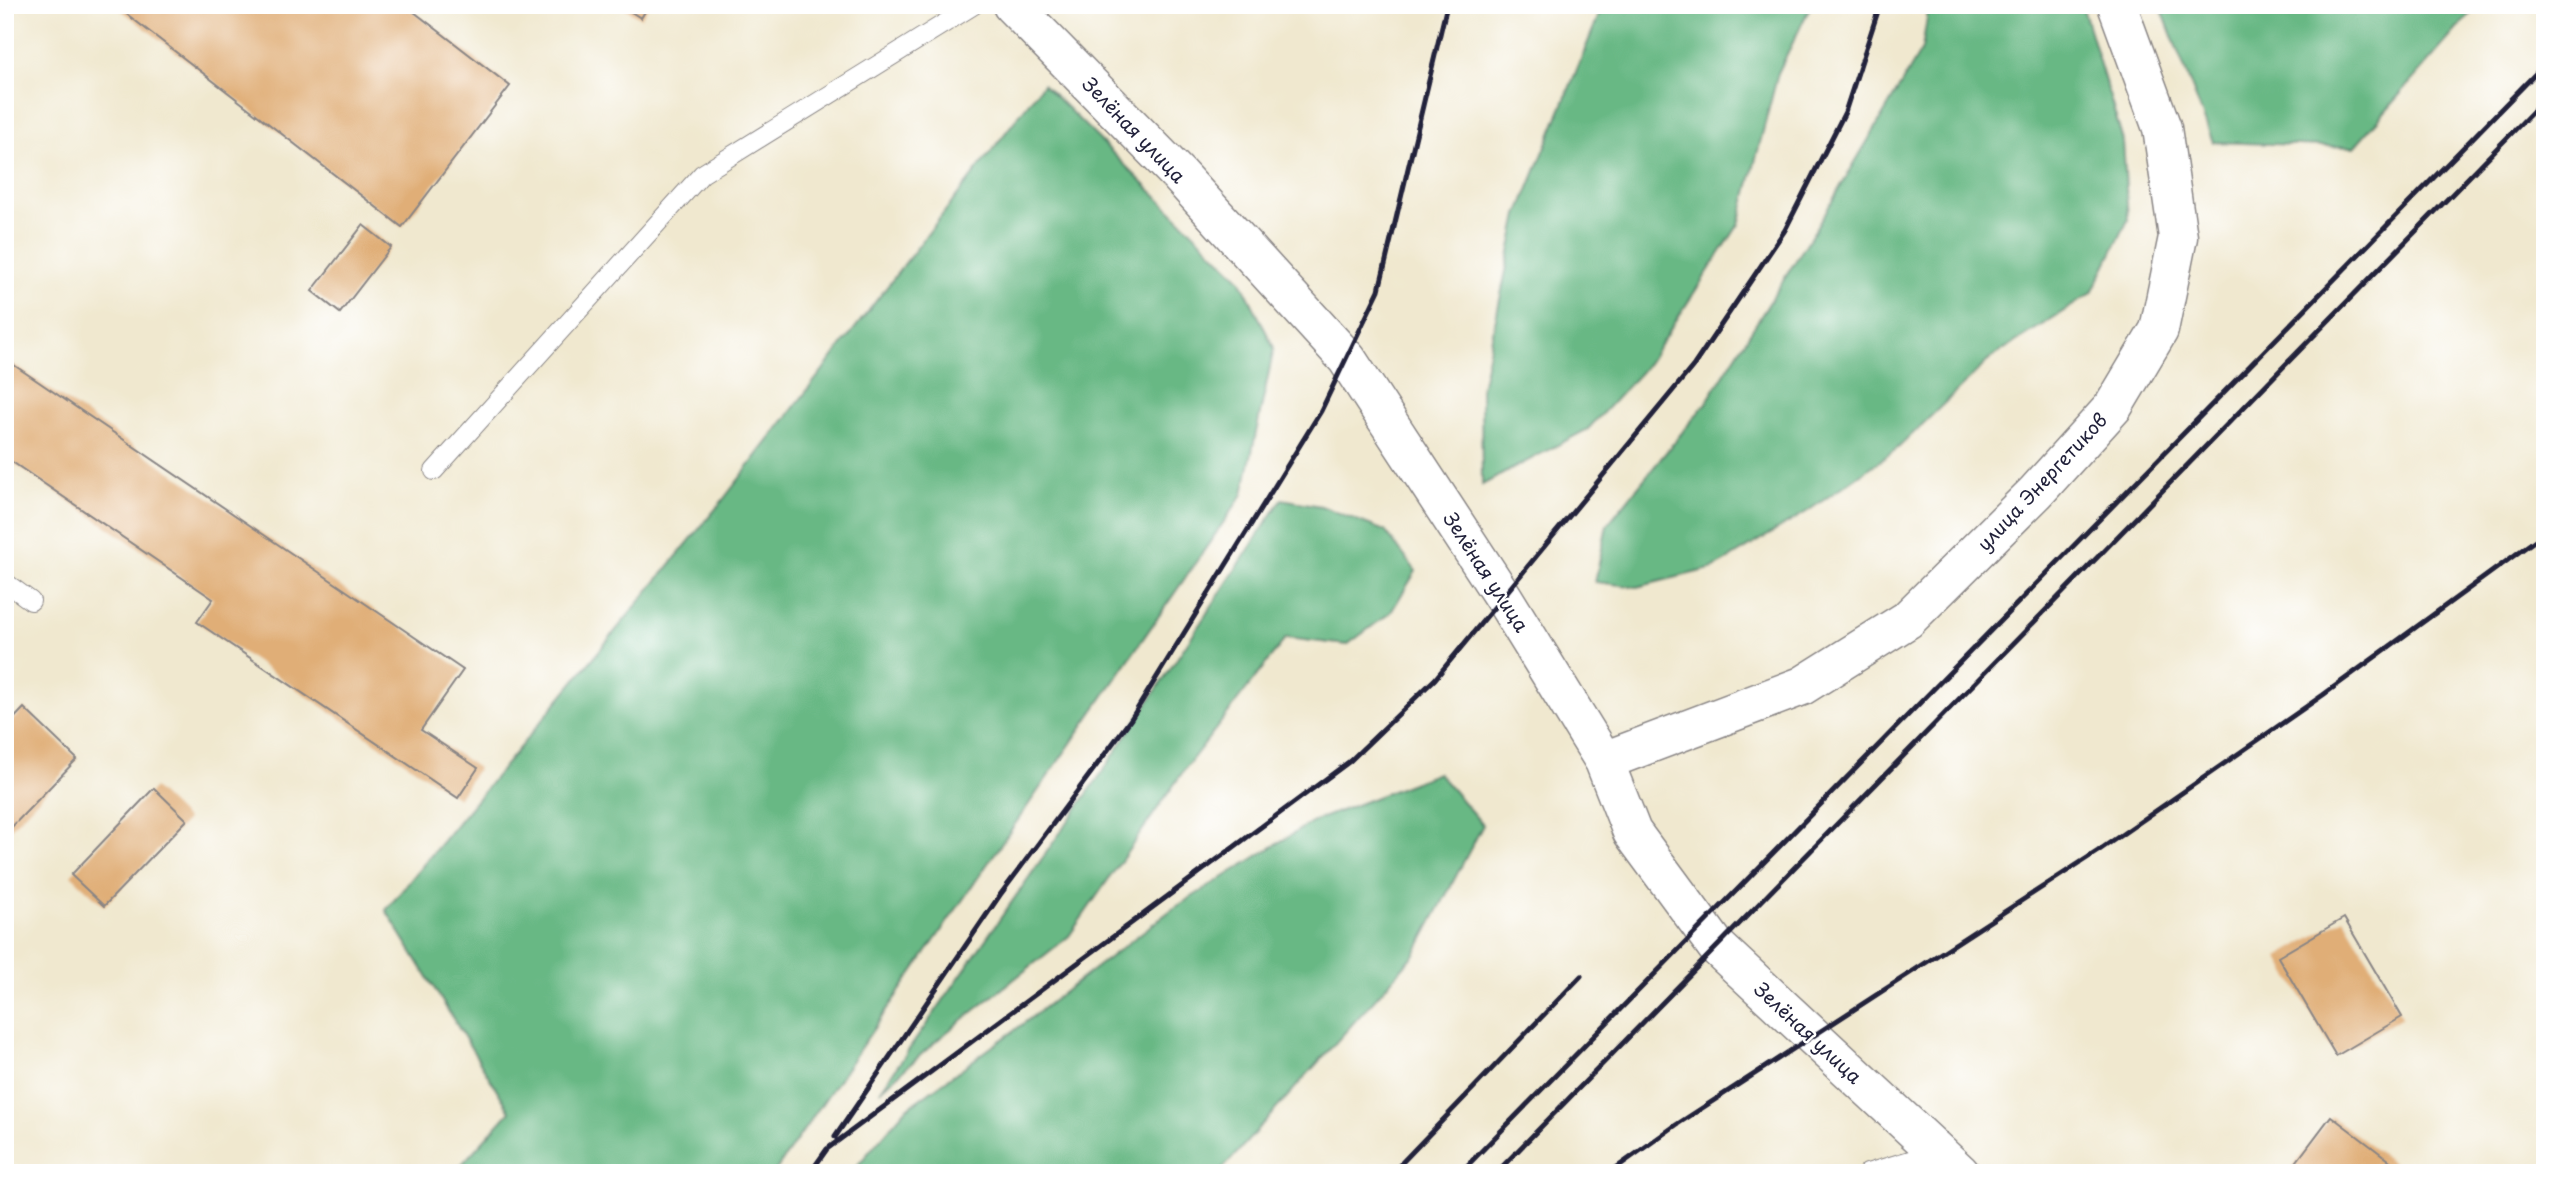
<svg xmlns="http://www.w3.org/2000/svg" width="2550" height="1178" font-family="'Playpen Sans',sans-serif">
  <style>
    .forest { fill: #67b884; stroke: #446d60; stroke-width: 2 }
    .building { fill: #e0ae77 }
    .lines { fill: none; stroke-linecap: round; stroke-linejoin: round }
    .service-casing { stroke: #898585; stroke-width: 20 }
    .tertiary-casing { stroke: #898585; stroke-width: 41 }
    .service { stroke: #fff; stroke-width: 18 }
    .tertiary { stroke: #fff; stroke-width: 38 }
    .rail { stroke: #22223b; stroke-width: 5 }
    .labels { text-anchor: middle; stroke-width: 5; stroke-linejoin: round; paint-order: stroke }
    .street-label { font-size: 19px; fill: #22223b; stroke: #fff }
  </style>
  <rect width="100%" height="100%" fill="#fff"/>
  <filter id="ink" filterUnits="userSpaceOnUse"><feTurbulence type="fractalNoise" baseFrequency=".0143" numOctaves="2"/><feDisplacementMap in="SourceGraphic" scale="14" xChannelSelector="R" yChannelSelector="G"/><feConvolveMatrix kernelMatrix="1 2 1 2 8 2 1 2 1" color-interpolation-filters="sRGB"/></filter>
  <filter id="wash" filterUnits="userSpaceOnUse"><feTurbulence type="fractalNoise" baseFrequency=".00686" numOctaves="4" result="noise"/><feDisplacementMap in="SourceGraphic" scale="28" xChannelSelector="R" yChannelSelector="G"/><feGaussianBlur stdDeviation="1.57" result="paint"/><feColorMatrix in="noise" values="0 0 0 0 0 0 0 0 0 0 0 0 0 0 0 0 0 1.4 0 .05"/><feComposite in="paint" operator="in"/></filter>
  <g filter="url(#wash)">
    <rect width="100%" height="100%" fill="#f0e8cf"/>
    <!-- forest -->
    <path class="forest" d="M1603 5H1811L1778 73 1739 224 1647 365 1588 429 1482 485 1481 388 1518 215Z
      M1929 5H2082L2123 141 2128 220 2092 293 1992 357 1898 448 1808 511 1714 568 1637 587 1595 582 1607 525 1706 403 1815 230 1922 49Z
      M2160 5H2478L2354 147 2213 142Z
      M1043 84 1240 279 1274 348 1243 494 774 1173H454L510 1111 386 910 719 505Z
      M1282 499 1321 506 1385 531 1416 571 1391 612 1347 645 1286 638 1187 766 1069 936 942 1036 880 1091 1101 774Z
      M1438 773 1483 825 1415 954 1219 1173H851L906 1109 1015 1030 1171 910 1312 822Z"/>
    <g id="blocks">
      <!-- building -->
      <path class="building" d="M115 5H405L510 86 402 227Z
        M620 5H649L641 18Z
        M363 225 391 247 340 313 312 291Z
        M5 359 463 670 421 730 478 768 458 798 197 622 213 599 5 457Z
        M24 708 77 759 5 834V728Z
        M154 788 187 820 104 906 71 875Z
        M2344 918 2402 1017 2336 1056 2278 957Z
        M2331 1116 2406 1173H2288Z"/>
    </g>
  </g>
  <g filter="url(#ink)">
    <use href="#blocks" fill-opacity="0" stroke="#898585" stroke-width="2"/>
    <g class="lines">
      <!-- service casing -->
      <g class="service-casing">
        <path id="service" d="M434 471 702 174 974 5
          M5 582 31 601
          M1867 1173 1936 1152"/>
      </g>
      <!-- tertiary casing -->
      <g class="tertiary-casing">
        <path id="tertiary" d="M1012 5 1178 174 1347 359 1503 597 1604 761 1632 832 1716 946 1960 1173
          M1604 761 1802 686 1907 620 2036 492 2113 407 2159 330 2178 237 2162 128 2117 5"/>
      </g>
      <!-- service -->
      <use href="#service" class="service"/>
      <!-- tertiary -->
      <use href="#tertiary" class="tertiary"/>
      <!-- rail -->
      <path class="rail" d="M835 1137 1000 895 1131 719 1321 411 1379 290 1447 5
        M810 1173 827 1149 1350 761 1435 679 1694 365 1785 230 1845 112 1880 5
        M1392 1173 1581 976
        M1460 1173 2545 64
        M1496 1173 2545 99
        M1609 1173 1676 1125 2098 851 2323 695 2545 533"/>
    </g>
  </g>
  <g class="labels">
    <!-- street labels -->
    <g class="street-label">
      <text transform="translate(1134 130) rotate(46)" y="7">Зелёная улица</text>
      <text transform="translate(2042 482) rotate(-47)" y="7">улица Энергетиков</text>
      <text transform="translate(1486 572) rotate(57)" y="7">Зелёная улица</text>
      <text transform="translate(1808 1033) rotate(43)" y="7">Зелёная улица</text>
    </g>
  </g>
  <!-- margin -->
  <rect width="2550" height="1178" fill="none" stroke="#fff" stroke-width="28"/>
</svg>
